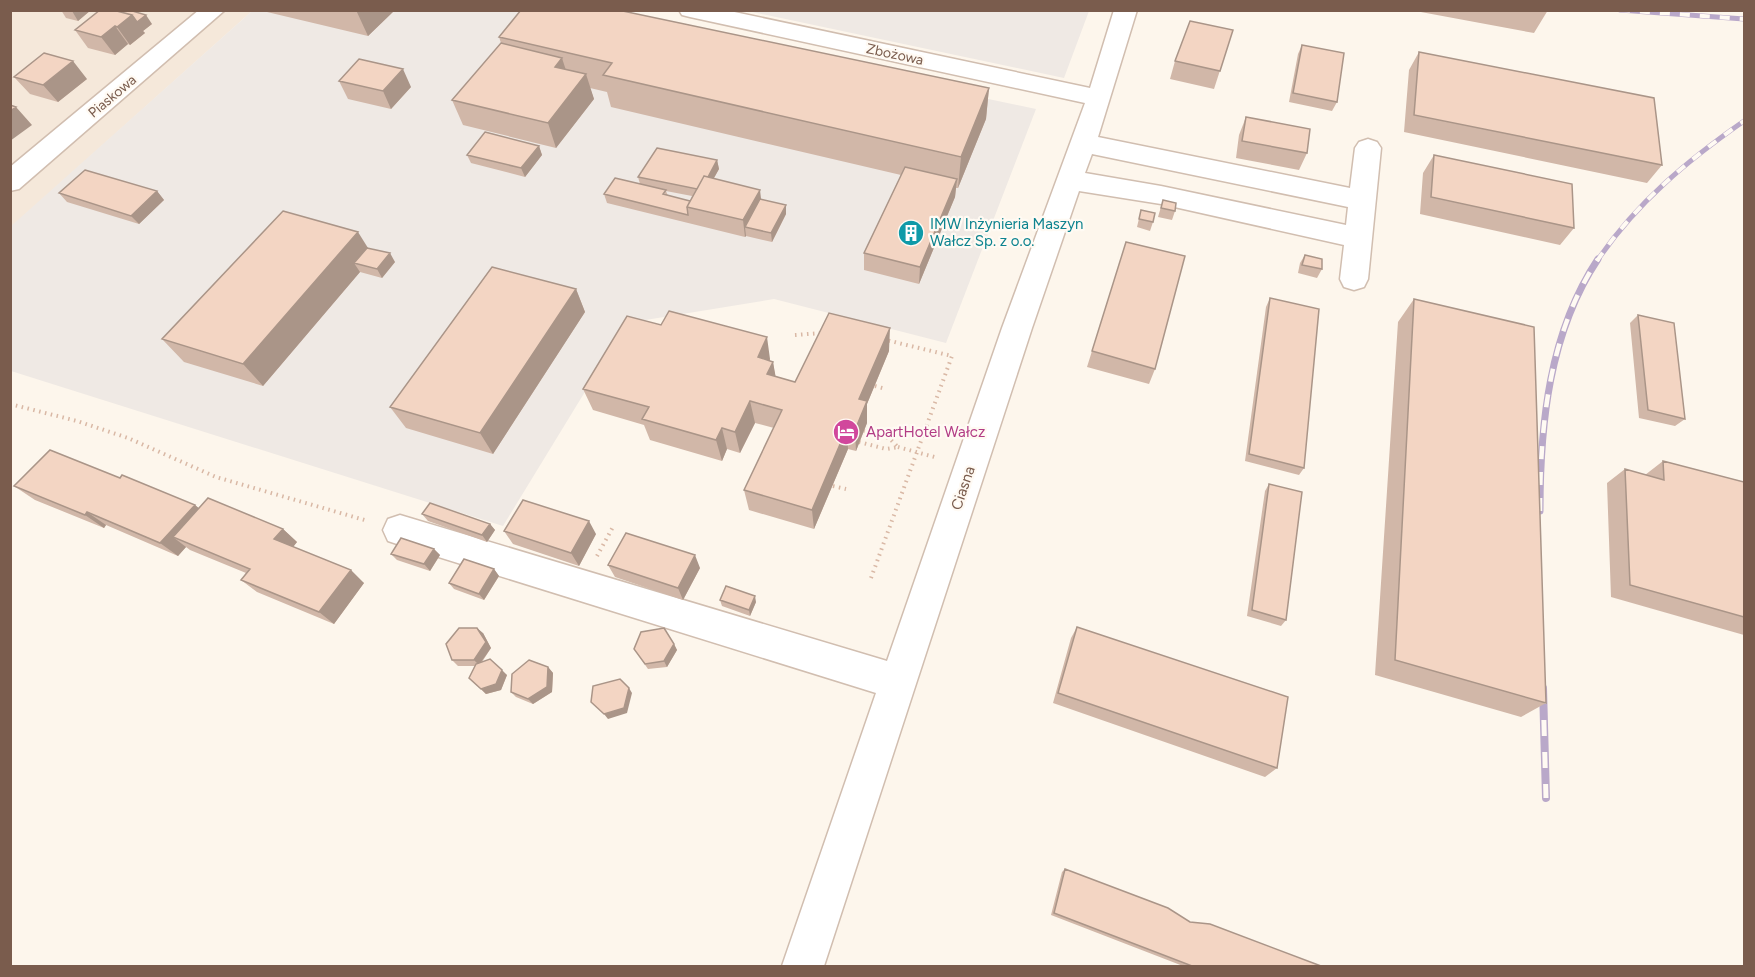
<svg xmlns="http://www.w3.org/2000/svg" width="1755" height="977" font-family="Figtree,sans-serif">
  <style>
    .residential { fill: #f5e8da }
    .industrial { fill: #efe9e4 }
    .lines { fill: none; stroke-linecap: round; stroke-linejoin: round }
    .minor-casing { stroke: #d1beb0; stroke-width: 3 }
    .path { stroke: #d9b8a5; stroke-width: 4; stroke-dasharray: 1.5 4.5; stroke-linecap: butt }
    .minor { fill: #fff; fill-rule: evenodd }
    .rail-far2-casing { stroke: #b9a8c9; stroke-width: 5 }
    .rail-far1-casing { stroke: #b9a8c9; stroke-width: 7 }
    .rail-casing { stroke: #b9a8c9; stroke-width: 8 }
    .rail-far2 { stroke: #fffaf3; stroke-width: 4; stroke-dasharray: 10; stroke-linecap: butt }
    .rail-far1 { stroke: #fffaf3; stroke-width: 4.5; stroke-dasharray: 13; stroke-linecap: butt }
    .rail { stroke: #fffaf3; stroke-width: 5; stroke-dasharray: 16; stroke-linecap: butt }
    .wall { fill: #d1b7a8; fill-rule: evenodd }
    .shaded-wall { fill: #aa9588 }
    .building { fill: #f3d5c3; stroke: #aa9588; stroke-width: 1.5 }
    .labels { text-anchor: middle; stroke-width: 4.5; stroke-linejoin: round; paint-order: stroke }
    .far-street-label { font-size: 14px; fill: #7a5c4d; stroke: #fffaf3 }
    .culture-label { font-size: 15px; fill: #0d838f; stroke: #fffaf3; text-anchor: start }
    .hotel-label { font-size: 15px; fill: #b23c85; stroke: #fffaf3; text-anchor: start }
    .street-label { font-size: 15px; fill: #7a5c4d; stroke: #fffaf3 }
  </style>
  <rect width="100%" height="100%" fill="#fdf6ec"/>
  <!-- residential -->
  <path class="residential" d="M11 11H252L11 227Z"/>
  <!-- industrial -->
  <path class="industrial" d="M252 11H572L1036 109 946 343 774 299 627 323 503 526 11 371 10 227Z
    M748 11 1089 10V11L1064 78Z"/>
  <g class="lines">
    <!-- minor casing -->
    <g class="minor-casing">
      <path id="minor" d="M199 10H225L19 189 10 191V167Z
        M679 10H725L1090 88 1114 10H1137L1098 137 1350 188 1355 148 1359 142 1368 139 1377 142 1381 148 1368 279 1364 287 1354 290 1344 287 1340 279 1344 245 1161 204 1079 191 1032 328 824 966H782L876 693 400 545 388 541 383 530 388 519 400 515 887 661 1002 328 1085 103 690 17 682 15ZM1092 154 1348 207 1346 225 1161 186 1085 173Z"/>
    </g>
    <!-- path -->
    <path class="path" d="M795 335 822 333
      M875 386 886 389
      M10 404 77 421 128 438 216 477 368 521
      M859 442 886 449 898 447 889 438 864 431
      M898 447 938 458
      M833 486 846 489
      M597 556 614 525
      M871 578 952 356 886 340"/>
    <!-- minor -->
    <use href="#minor" class="minor"/>
    <!-- rail-far2 casing -->
    <g class="rail-far2-casing">
      <path id="rail-far2" d="M1620 10 1744 19
        M1597 261C1636 203 1688 160 1744 121"/>
    </g>
    <!-- rail-far1 casing -->
    <g class="rail-far1-casing">
      <path id="rail-far1" d="M1540 511C1540 424 1549 333 1598 259"/>
    </g>
    <!-- rail casing -->
    <g class="rail-casing">
      <path id="rail" d="M1543 688 1546 798"/>
    </g>
    <!-- rail-far2 -->
    <use href="#rail-far2" class="rail-far2"/>
    <!-- rail-far1 -->
    <use href="#rail-far1" class="rail-far1"/>
    <!-- rail -->
    <use href="#rail" class="rail"/>
  </g>
  <!-- wall -->
  <path class="wall" d="M61 10H91L78 21 66 18Z
    M100 10 152 24 143 31 145 33 130 45 128 44 115 55 88 48 75 30Z
    M267 10H395L368 36 267 12Z
    M1410 10H1548L1534 33Z
    M1233 30 1214 89 1170 79 1175 61Z
    M499 37 989 88 986 119 958 188H956L955 197 919 284 864 270V253L901 175 611 107 607 92 590 88 594 99 556 148 463 125 452 100 501 43Z
    M1302 45 1337 102 1332 111 1289 102 1298 54Z
    M1419 52 1662 165 1647 183 1404 132 1409 70Z
    M14 77 87 79 58 102 30 94Z
    M339 81 411 87 391 109 348 99Z
    M1246 117 1307 153 1299 170 1236 158 1239 135Z
    M539 146 542 155 525 177 471 163 467 155Z
    M1434 155 1574 228 1560 245 1420 214 1423 173Z
    M717 160 719 169 714 178 761 200 786 214 772 242 746 236 745 237 607 203 604 194 640 184 638 177ZM666 191 692 196 690 201 668 196Z
    M157 191 164 200 139 224 67 202 59 193Z
    M1163 200 1175 211 1172 220 1158 217Z
    M1141 210 1153 222 1150 231 1137 227Z
    M1126 242 1155 369 1149 384 1087 367Z
    M367 248 395 262 382 278 360 272 263 386 184 362 162 339Z
    M1305 255 1322 269 1317 278 1298 273 1300 263Z
    M576 289 585 312 493 454 406 428 390 407Z
    M1270 298 1304 468 1299 475 1245 461 1266 307Z
    M1414 299 1546 703 1521 717 1375 675 1398 322Z
    M1638 315 1685 419 1675 426 1639 418 1630 323Z
    M889 351 867 404V423L856 451 848 449 814 529 749 510 744 490 774 428 755 423 740 453 727 449 722 461 650 440 644 425 593 410 583 389 770 359V361L773 362 775 376 795 382Z
    M1663 461 1744 482V635L1611 597 1607 483 1625 469 1645 475Z
    M120 478 195 505 198 508 283 529 297 542 293 547 364 583 334 624 257 592 241 580 246 573 190 550 186 547 178 556 106 525 104 528 35 500 14 486Z
    M1269 484 1286 620 1281 626 1247 616 1265 491Z
    M422 514 490 524 495 530 487 542 428 521Z
    M504 531 596 534 579 566 513 544Z
    M434 549 440 555 430 571 397 560 391 554Z
    M608 565 700 568 683 600 615 577Z
    M494 569 499 576 484 600 454 589 449 583Z
    M720 600 756 602 750 616 722 606Z
    M1077 627 1277 768 1265 777 1053 703 1071 638Z
    M483 633 491 648 482 662 507 675 501 690 486 694 469 678 475 666H458L452 660Z
    M674 644 677 650 667 667 648 669 634 649Z
    M548 667 553 673 552 692 533 704 516 697 511 692Z
    M1065 869 1190 922 1321 966H1183L1051 915 1062 872Z"/>
  <!-- shaded-wall -->
  <path class="shaded-wall" d="M73 10H91L78 21 72 11Z
    M356 10H395L368 36Z
    M132 15H146L152 24 143 31 145 33 130 45 117 27Z
    M115 26 128 44 115 55 101 37Z
    M562 58 570 83 555 67Z
    M73 61 87 79 58 102 43 85Z
    M403 69 411 87 391 109 383 91Z
    M586 74 594 99 556 148 548 123Z
    M989 88 986 119 958 188 961 157Z
    M16 107 32 125 10 141V111Z
    M539 146 542 155 525 177 521 168Z
    M717 160 719 169 702 199 700 190Z
    M957 179 955 197 919 284 920 267Z
    M760 190 762 207 745 227 746 236 745 237 743 220Z
    M157 191 164 200 139 224 131 216Z
    M786 205V214L772 242 771 233Z
    M358 232 373 256 354 263 360 272 263 386 243 364Z
    M390 253 395 262 382 278 377 269Z
    M576 289 585 312 493 454 480 433Z
    M890 328 889 351 867 404V423L856 451 855 430 859 399Z
    M767 337 770 359 762 380 758 357Z
    M773 362 777 384 767 374Z
    M750 401 755 423 740 453 735 432Z
    M722 428 727 449 722 461 716 440Z
    M847 428 848 449 814 529 812 510Z
    M195 505 211 518 173 537 186 547 178 556 160 543Z
    M87 512 106 525 104 528 85 515Z
    M589 521 596 534 579 566 571 553Z
    M490 524 495 530 487 542 482 535Z
    M283 529 297 542 289 552 274 539Z
    M434 549 440 555 430 571 424 564Z
    M695 555 700 568 683 600 678 588Z
    M494 569 499 576 484 600 479 594Z
    M351 570 364 583 334 624 319 612Z
    M755 596 756 602 750 616 749 610Z
    M477 628 483 633 491 648 479 665 474 660Z
    M674 644 677 650 667 667 664 661Z
    M548 667 553 673 552 692 533 704 528 699Z
    M502 670 507 675 501 690 486 694 481 689Z
    M629 688 632 693 627 713 608 719 604 714Z"/>
  <!-- building -->
  <path class="building" d="M100 10H114L132 15 117 27 115 26 101 37 75 30Z
    M118 10H129L146 15 137 22 132 15 117 11Z
    M521 10H618L989 88 961 157 603 75 612 63 499 37Z
    M1190 21 1233 30 1220 71 1175 61Z
    M501 43 562 58 555 67 586 74 548 123 452 100Z
    M1302 45 1344 53 1337 102 1293 93Z
    M1419 52 1654 98 1662 165 1414 115Z
    M44 53 73 61 43 85 14 77Z
    M359 59 403 69 383 91 339 81Z
    M10 105 16 107 10 111Z
    M1246 117 1310 129 1307 153 1242 141Z
    M485 132 539 146 521 168 467 155Z
    M657 148 717 160 708 177 704 176 697 189 638 177Z
    M1434 155 1572 184 1574 228 1431 197Z
    M905 167 957 179 920 267 864 253Z
    M85 170 157 191 131 216 59 193Z
    M704 176 760 190 743 220 687 207Z
    M615 178 666 190 663 194 690 201 687 207 688 215 604 194Z
    M760 199 786 205 771 233 745 227Z
    M1163 200 1176 203 1175 211 1161 208Z
    M1141 210 1155 213 1153 222 1139 219Z
    M283 211 358 232 243 364 162 339Z
    M1126 242 1185 256 1155 369 1092 351Z
    M367 248 390 253 377 269 354 263Z
    M1305 255 1322 259V269L1302 265Z
    M492 267 576 289 480 433 390 407Z
    M1270 298 1319 309 1304 468 1249 454Z
    M1414 299 1534 327 1546 703 1395 660Z
    M669 311 767 337 758 357 773 362 767 374 795 382 829 313 890 328 859 399 867 401 855 430 847 428 812 510 744 490 782 410 750 401 735 432 722 428 716 440 642 419 649 407 583 389 627 316 661 325Z
    M1638 315 1674 323 1685 419 1648 410Z
    M50 450 120 478 122 475 195 505 160 543 87 512 85 515 14 486Z
    M1663 461 1744 482V617L1630 585 1625 469 1664 480Z
    M1269 484 1302 492 1286 620 1252 610Z
    M208 498 283 529 274 539 351 570 319 612 241 580 250 569 173 537Z
    M523 500 589 521 571 553 504 531Z
    M430 503 490 524 482 535 422 514Z
    M626 533 695 555 678 588 608 565Z
    M401 538 434 549 424 564 391 554Z
    M464 559 494 569 479 594 449 583Z
    M726 586 755 596 749 610 720 600Z
    M1077 627 1288 697 1277 768 1058 693Z
    M459 628H477L486 642 474 660H452L446 644Z
    M664 628 674 644 664 661 645 664 634 649 641 632Z
    M490 659 502 670 496 684 481 689 469 678 476 664Z
    M529 660 548 667 547 687 528 699 511 692 512 674Z
    M620 679 629 688 624 708 604 714 591 702 593 686Z
    M1065 869 1168 908 1190 922 1210 924 1321 966H1192L1054 913Z"/>
  <!-- icons -->
  <defs>
    <g id="building-disc" transform="scale(1.35)"><circle r="9.5" fill="#0f9aa8" stroke="#fffaf3"/><path d="M-4-6H4V6H1V3H-1V6H-4ZM-2.5-4.3h1.7v1.8h-1.7ZM.8-4.3h1.7v1.8H.8ZM-2.5-1h1.7V.8h-1.7ZM.8-1h1.7V.8H.8Z" fill="#fff"/></g>
    <g id="hotel-disc" transform="scale(1.35)"><circle r="9.5" fill="#d1479c" stroke="#fffaf3"/><path d="M-6-4.5h1.5V1H6V5H4.5V3h-9V5H-6ZM-4 0a1.8 1.8 0 1 1 3.6 0ZM.5 0V-2.5h3Q6-2.5 6 0Z" fill="#fff"/></g>
  </defs>
  <g fill-rule="evenodd">
    <use href="#building-disc" x="911" y="233"/>
    <use href="#hotel-disc" x="846" y="432"/>
  </g>
  <g class="labels">
    <!-- far-street labels -->
    <g class="far-street-label">
      <text transform="translate(895 54) rotate(12)" y="5">Zbożowa</text>
      <text transform="translate(112 96) rotate(-40)" y="5">Piaskowa</text>
    </g>
    <!-- culture labels -->
    <g class="culture-label">
      <text x="930" y="229">IMW Inżynieria Maszyn<tspan x="930" dy="17">Wałcz Sp. z o.o.</tspan></text>
    </g>
    <!-- hotel labels -->
    <g class="hotel-label">
      <text x="866" y="437">ApartHotel Wałcz</text>
    </g>
    <!-- street labels -->
    <g class="street-label">
      <text transform="translate(963 488) rotate(-71)" y="5">Ciasna</text>
    </g>
  </g>
  <!-- border -->
  <rect width="1755" height="977" fill="none" stroke="#7a5c4d" stroke-width="24"/>
</svg>
